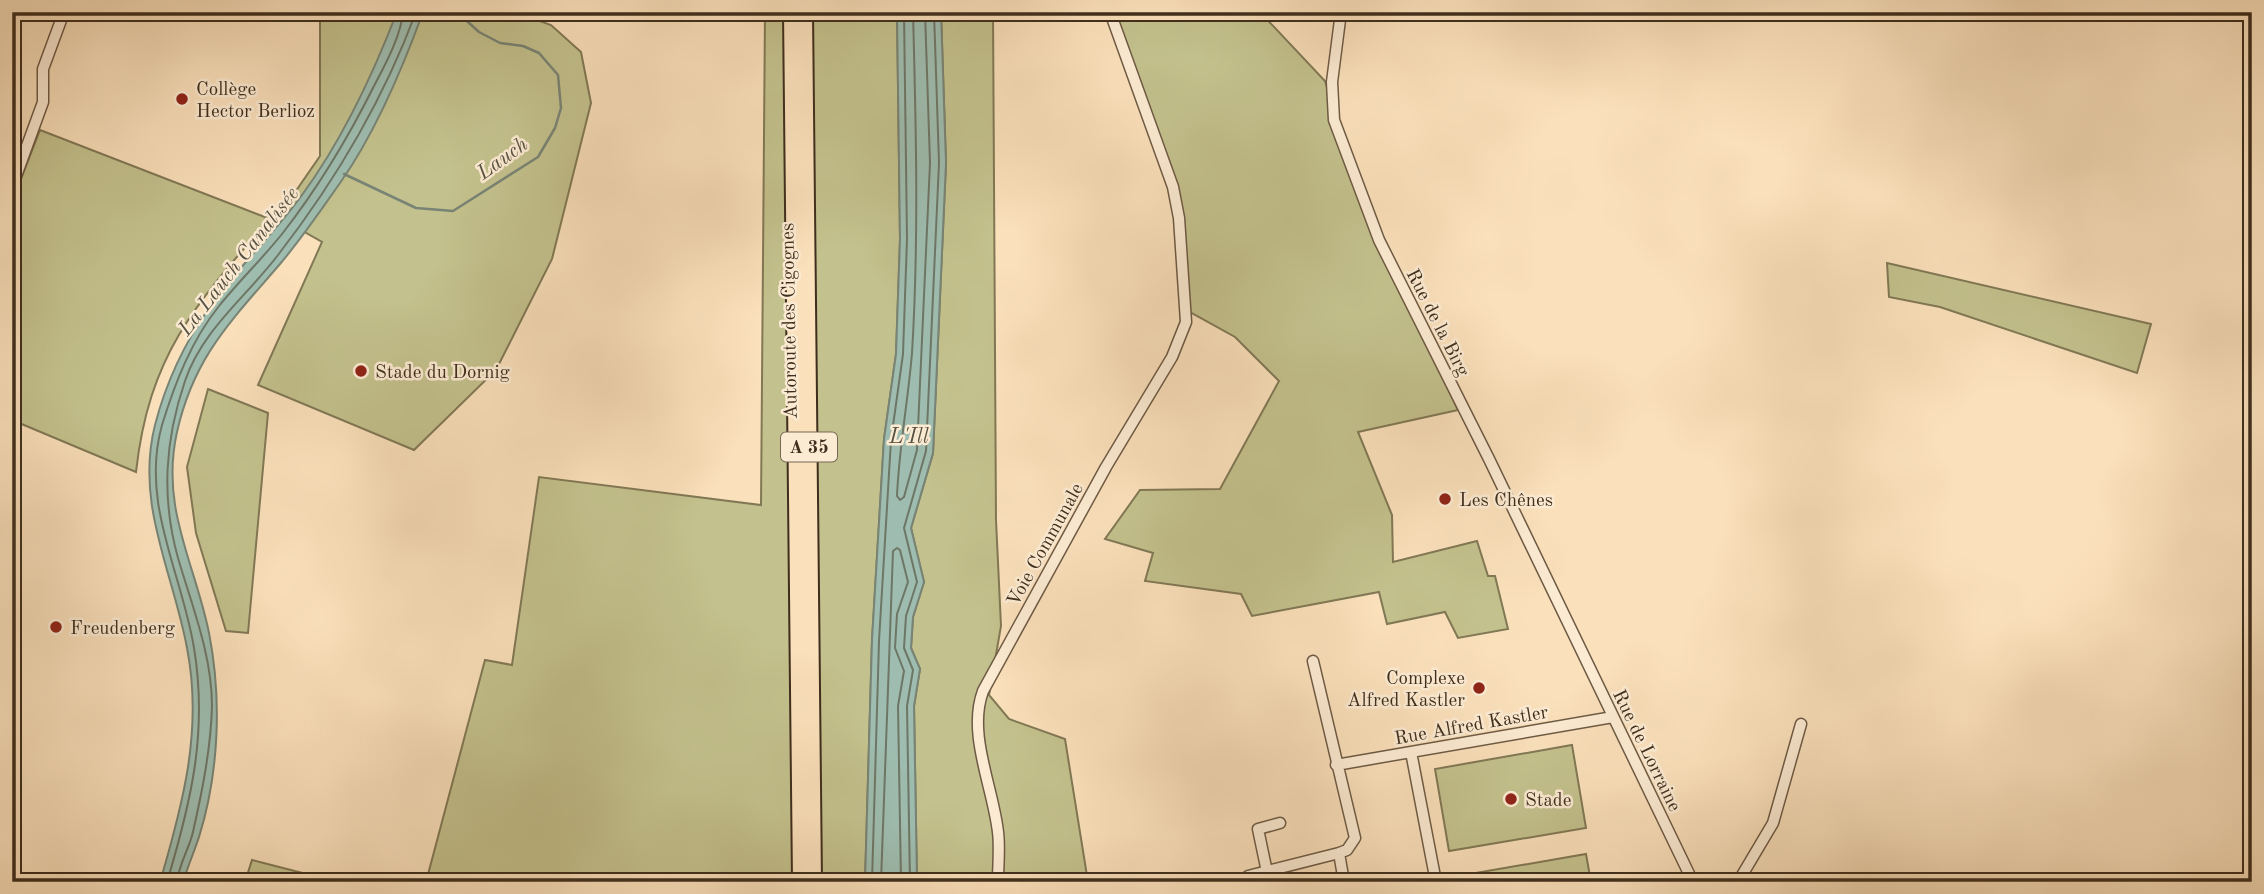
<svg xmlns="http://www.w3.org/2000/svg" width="2264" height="894" font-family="'Old Standard TT',serif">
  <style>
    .green { fill: #c3c18d; stroke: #817855; stroke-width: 2 }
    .water { fill: #9ebdb0; stroke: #788475; stroke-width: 2 }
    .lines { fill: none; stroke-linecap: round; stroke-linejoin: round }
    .shore { stroke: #6e7666; stroke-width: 2 }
    .stream { stroke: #788475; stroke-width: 2.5 }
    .minor-casing { stroke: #6e5a44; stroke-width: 13 }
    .highway-casing { stroke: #3f2e1d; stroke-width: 18 }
    .minor { stroke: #fcebd3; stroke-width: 10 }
    .highway { stroke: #fae0bb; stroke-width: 14 }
    .poi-dot { fill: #8f2418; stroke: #fcebd3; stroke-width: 2.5 }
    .labels { text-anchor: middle; stroke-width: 5; stroke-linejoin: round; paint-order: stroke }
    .shield { fill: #fcebd3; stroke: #786754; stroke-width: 2 }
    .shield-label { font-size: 18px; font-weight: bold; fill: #3f2e1d }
    .poi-label { font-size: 19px; fill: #3f2e1d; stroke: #fcebd3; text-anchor: start }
    .street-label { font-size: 19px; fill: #3f2e1d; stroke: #fcebd3 }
    .water-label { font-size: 21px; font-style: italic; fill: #575242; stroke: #fcebd3 }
  </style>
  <rect width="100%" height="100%" fill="#fae0bb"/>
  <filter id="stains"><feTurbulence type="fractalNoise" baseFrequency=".00286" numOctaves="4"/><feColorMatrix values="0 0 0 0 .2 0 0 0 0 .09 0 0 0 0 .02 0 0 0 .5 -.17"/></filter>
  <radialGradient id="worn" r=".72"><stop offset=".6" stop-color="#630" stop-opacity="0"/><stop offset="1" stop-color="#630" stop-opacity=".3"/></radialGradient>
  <!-- green -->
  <path class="green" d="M320 12H515L551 25 581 52 591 103 552 259 496 370 414 450 258 385 322 242 278 217 320 156Z
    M765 12H897L900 239 896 354 884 439 872 640 865 882H426L485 660 512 665 539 477 761 505Z
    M941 12H993L996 520 1001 626 989 695 1009 719 1065 739 1088 882H917L914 706 920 669 911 648 913 617 924 582 911 528 933 453 946 163Z
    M1111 12H1260L1325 81 1366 214 1458 410 1358 432 1392 515 1393 562 1477 541 1488 576H1495L1508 629 1458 638 1445 612 1387 624 1379 592 1252 616 1241 594 1145 581 1153 553 1105 539 1140 490 1220 489 1279 381 1235 337 1190 312 1170 183Z
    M40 130 270 219C195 304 149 355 136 472L12 420V202Z
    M1887 263 2151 324 2137 373 1940 307 1889 297Z
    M208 389 268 413 248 633 226 631 196 533 187 467Z
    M1572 745 1586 828 1449 851 1435 769Z
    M1586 854 1591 882H1459L1458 876Z
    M252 860 314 876 311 882H245Z"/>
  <!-- water -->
  <path class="water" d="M397 12H423C402 70 376 132 340 183 321 210 302 238 280 264 232 320 194 356 177 432 160 508 195 563 209 633 222 699 219 773 199 837 194 852 188 866 183 882H160C183 804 203 729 187 648 173 572 135 504 155 425 166 382 185 342 211 305 238 267 274 234 302 195 343 139 372 77 397 12Z
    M897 12H941L946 163 933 453 911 528 924 582 913 617 911 648 920 669 914 706 917 882H865L872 640 884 439 896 354 900 239Z"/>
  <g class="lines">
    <!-- shore -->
    <path class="shore" d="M913 12C916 125 919 240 912 353 908 401 899 448 897 496L900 500 904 497 917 450 930 163 925 12
      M167 882C191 802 208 732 194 648 182 573 140 503 162 425 175 383 191 341 219 306 239 281 262 259 282 234 318 188 348 138 374 86 385 65 401 36 403 12
      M177 882C179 864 189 849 193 832 202 792 211 748 212 706 212 655 192 606 178 558 161 497 165 440 185 381 202 330 247 296 278 255 336 180 383 101 416 12
      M872 882 879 641 891 440 903 354 907 239 904 12
      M881 882 893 551 897 548 900 550 908 582 897 614 895 648 904 671 898 706 901 882
      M910 882 907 706 913 670 904 648 906 616 917 582 904 528 926 451 939 163 934 12"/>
    <!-- stream -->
    <path class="stream" d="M344 174 416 208 453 211 538 157 555 128 561 108 558 75 539 53 523 46 500 43 479 32 457 12"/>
    <!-- minor casing -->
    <g class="minor-casing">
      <path id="minor" d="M1341 12 1332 82 1334 120 1379 240 1489 459 1693 882
        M12 187 43 102V69L64 12
        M1313 661 1355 838 1347 850 1339 853 1344 882
        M1411 752 1436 882
        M1336 765 1613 717
        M1267 872 1258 829 1280 823
        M998 882C998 865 1000 848 998 832 993 787 967 734 983 691L1106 467 1172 357 1186 322 1179 218 1173 187 1110 12
        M1242 882 1248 876 1339 853
        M1738 882 1773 823 1801 724"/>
    </g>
    <!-- highway casing -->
    <g class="highway-casing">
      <path id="highway" d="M791 12 800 882
        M805 12 814 882"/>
    </g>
    <!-- minor -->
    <use href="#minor" class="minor"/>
    <!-- highway -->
    <use href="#highway" class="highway"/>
  </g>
  <!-- markers -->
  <g class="poi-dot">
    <circle cx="182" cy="99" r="7"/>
    <circle cx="361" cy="371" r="7"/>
    <circle cx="1445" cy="499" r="7"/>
    <circle cx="56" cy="627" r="7"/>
    <circle cx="1479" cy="688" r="7"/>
    <circle cx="1511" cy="799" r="7"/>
  </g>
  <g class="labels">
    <!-- shield labels -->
    <rect class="shield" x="781" y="432.5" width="56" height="29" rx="5"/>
    <g class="shield-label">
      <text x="809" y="453">A 35</text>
    </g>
    <!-- poi labels -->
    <g class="poi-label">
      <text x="196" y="95">Collège<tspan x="196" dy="22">Hector Berlioz</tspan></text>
      <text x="375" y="378">Stade du Dornig</text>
      <text x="1459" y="506">Les Chênes</text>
      <text x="70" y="634">Freudenberg</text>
      <text x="1465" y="684" text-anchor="end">Complexe<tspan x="1465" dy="22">Alfred Kastler</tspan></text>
      <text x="1525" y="806">Stade</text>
    </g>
    <!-- street labels -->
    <g class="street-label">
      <text transform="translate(788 321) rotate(-91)" y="7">Autoroute des Cigognes</text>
      <text transform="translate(1439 322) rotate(63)" y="7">Rue de la Birg</text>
      <text transform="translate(1044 544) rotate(-61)" y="7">Voie Communale</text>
      <text transform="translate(1471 724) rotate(-10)" y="7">Rue Alfred Kastler</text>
      <text transform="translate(1648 750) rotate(64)" y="7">Rue de Lorraine</text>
    </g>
    <!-- water labels -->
    <g class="water-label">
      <text transform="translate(502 158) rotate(-36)" y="7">Lauch</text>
      <text transform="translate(238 261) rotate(-52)" y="7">La Lauch Canalisée</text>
      <text x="909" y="443">L'Ill</text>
    </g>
  </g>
  <!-- margin -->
  <rect width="2264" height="894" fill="none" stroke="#fae0bb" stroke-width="42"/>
  <rect x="14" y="14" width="2236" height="866" fill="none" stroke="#3f2e1d" stroke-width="3.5"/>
  <rect x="21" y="21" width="2222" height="852" fill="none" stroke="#3f2e1d" stroke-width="2"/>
  <rect width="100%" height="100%" filter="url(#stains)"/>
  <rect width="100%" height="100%" fill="url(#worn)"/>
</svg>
